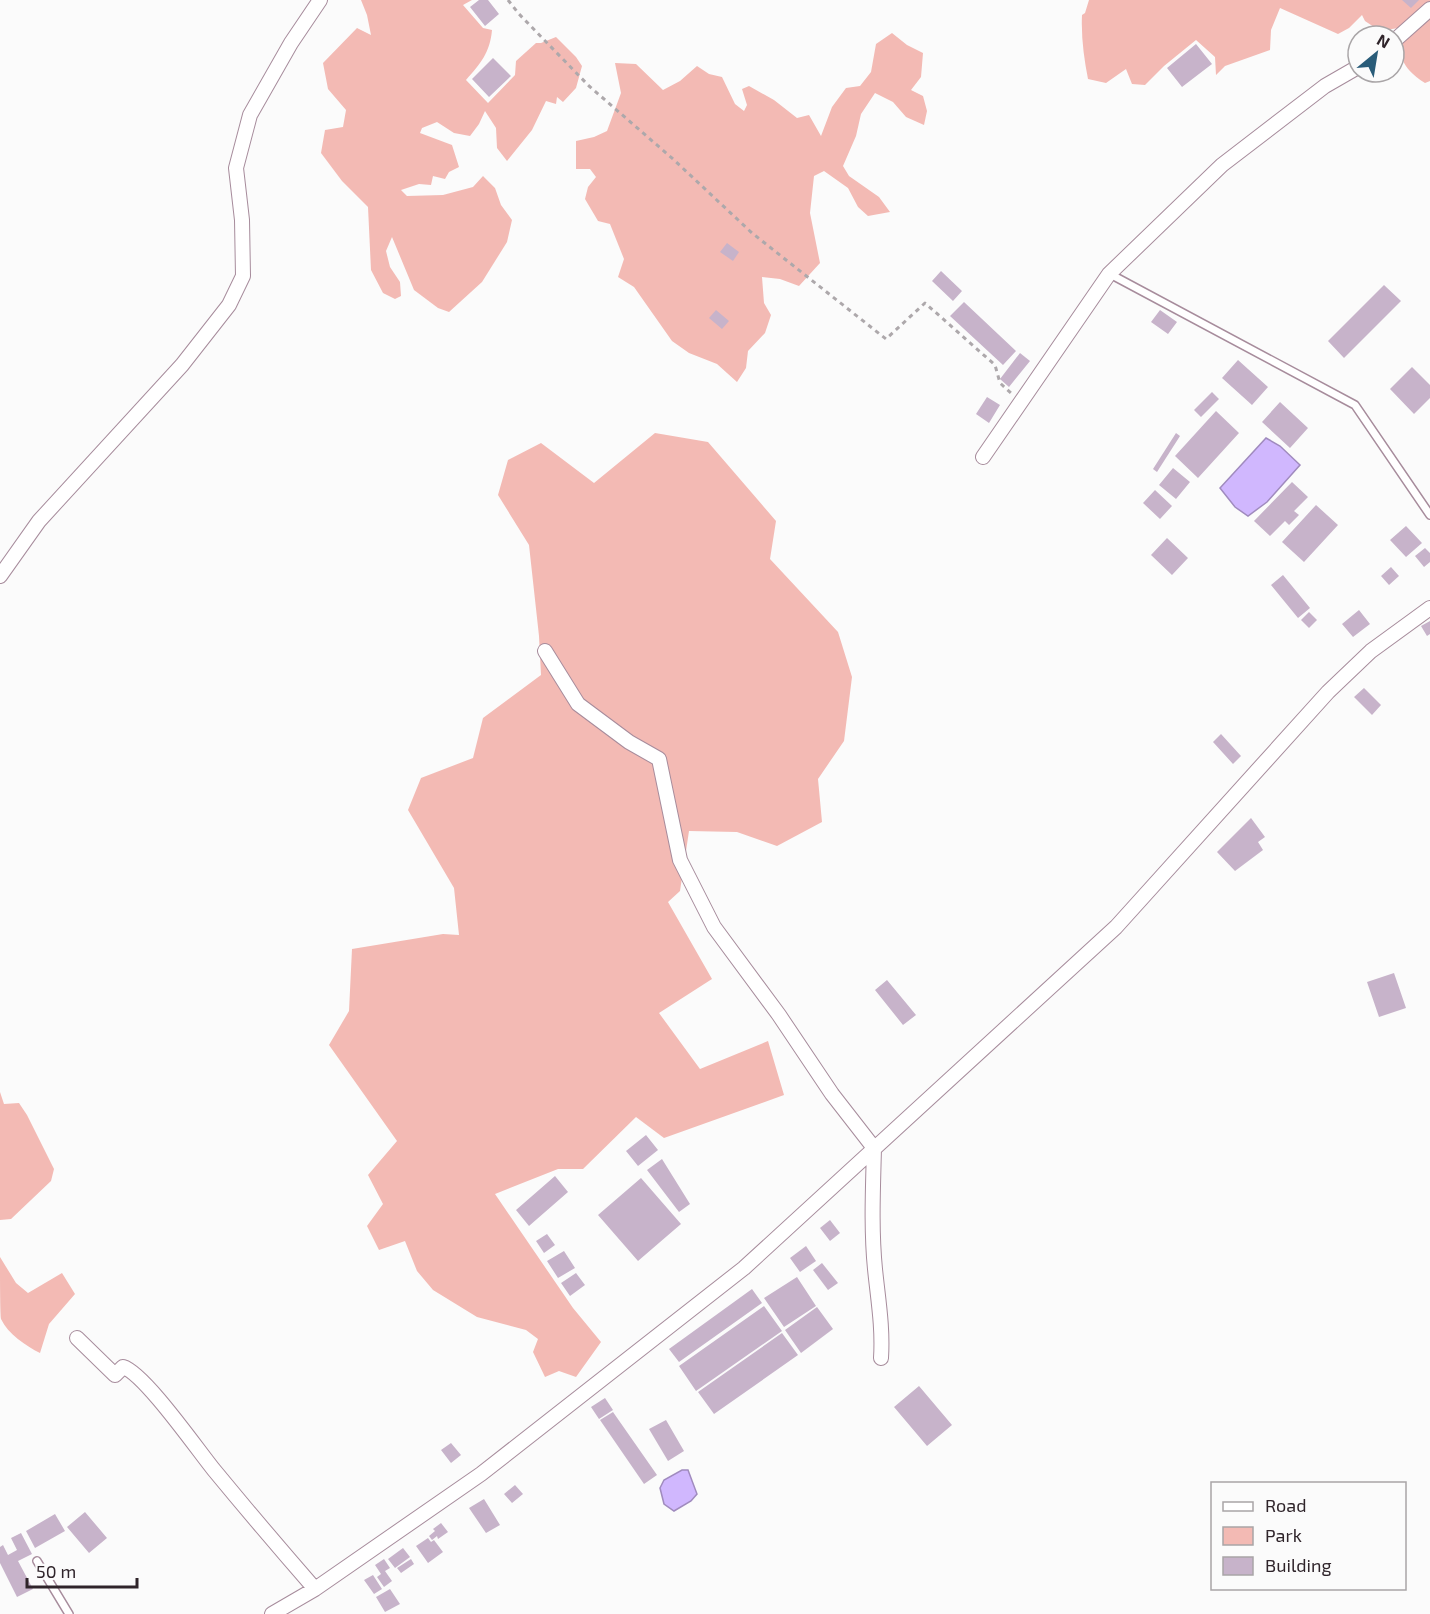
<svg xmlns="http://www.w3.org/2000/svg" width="1430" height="1614" font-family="'Exo 2',sans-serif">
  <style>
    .green { fill: #f3bab4 }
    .water { fill: #d0b7fe; stroke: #a08bbe; stroke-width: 1.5 }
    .building { fill: #c7b3ca }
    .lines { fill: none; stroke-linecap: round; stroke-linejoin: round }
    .service-casing { stroke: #a78c9c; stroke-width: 10 }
    .minor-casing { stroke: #a78c9c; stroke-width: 16 }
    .path { stroke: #ada8ab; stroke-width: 3; stroke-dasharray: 4.5 4.5; stroke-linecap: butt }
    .service { stroke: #fff; stroke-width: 7 }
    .minor { stroke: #fff; stroke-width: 14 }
  </style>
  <rect width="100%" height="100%" fill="#fbfbfb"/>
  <!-- green -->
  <path class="green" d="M361 0H472L463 5 483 28 492 30C490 53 480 64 466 80L488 103 515 75 516 61 536 43H541L556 37 576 57 582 66 576 88 563 102 557 97 556 104 546 101 532 130 507 161 497 148 496 128 485 111 479 124 470 136 454 133 437 122 422 128 420 133 452 145 459 167 449 172 445 179 433 176 431 185 419 184 401 190 407 196 443 195 473 187 483 176 495 188 501 205 512 220 507 242 482 282 449 312 438 308 414 290 392 237 386 251 390 267 400 282 401 296 395 299 383 293 371 270 368 207 342 181 321 153 325 130 343 127 346 110 328 89 323 63 357 28 371 35 367 15Z
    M1089 0H1430V81L1425 83C1399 66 1401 57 1398 28L1380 31 1365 21 1362 15 1349 28 1338 34 1280 8 1271 30 1270 50 1225 66 1216 75 1215 57 1196 40 1164 66 1145 85 1132 84 1126 69 1106 83 1088 79C1084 58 1081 37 1082 15L1085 13Z
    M892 33 907 45 923 53 921 77 911 90 923 96 927 111 924 125 906 117 893 102 875 93 861 114 856 136 843 166 849 176 879 197 890 212 868 216 858 207 848 188 824 171 814 176 810 213 820 263 799 286 780 279 762 277 764 303 771 315 765 333 748 351 746 368 737 382 717 364 689 353 672 341 634 287 618 277 624 259 610 224 598 221 585 199 588 187 596 177 590 169H576V141L594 137 607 131 621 93 615 63 636 64 663 90 680 81 697 66 709 74 722 77 735 104 744 111 747 105 742 89 749 86 774 100 797 118 809 115 821 136 832 107 846 88 860 86 871 72 876 44Z
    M655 433 708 442 776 521 770 559 838 632 852 677 844 741 818 779 822 822 777 846 737 832 689 831 680 891 668 902 712 979 659 1013 700 1069 768 1041 784 1095 664 1138 636 1117 583 1169H558L495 1194 573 1308 601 1342 576 1377 559 1371 545 1377 533 1352 538 1339 526 1330 477 1317 433 1290 417 1271 405 1241 379 1250 367 1226 383 1204 368 1175 397 1141 329 1045 349 1011 352 949 443 934 459 935 454 888 408 810 421 778 473 758 483 718 541 675 539 636 529 545 498 495 508 460 541 443 594 483Z
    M0 1092 4 1104 19 1103 27 1115 54 1169 51 1181 11 1219 0 1220Z
    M0 1257 16 1283 28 1293 62 1273 75 1294 49 1324 40 1353C26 1346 8 1334 1 1319 0 1310 0 1269 0 1257Z"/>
  <!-- water -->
  <path class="water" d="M1266 438 1280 446 1300 465 1267 502 1248 516 1235 507 1220 488Z
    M682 1470H688L697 1494 691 1501 674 1511 664 1504 660 1488 664 1480Z"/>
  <!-- building -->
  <path class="building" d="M479 0H488L499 14 485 26 470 7Z
    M1402 0H1419L1411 8Z
    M1196 44 1212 64 1182 87 1167 68Z
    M493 58 511 76 489 97 472 79Z
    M727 243 739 252 733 261 720 252Z
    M941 271 962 291 953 301 932 281Z
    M1384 285 1401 301 1344 358 1328 341Z
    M964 302 1016 351 1003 365 950 316Z
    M716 310 729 321 722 329 709 318Z
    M1160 310 1177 322 1168 334 1151 322Z
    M1020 353 1030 361 1009 387 1000 379Z
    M1238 360 1268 387 1252 405 1222 378Z
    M1412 367 1430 385V398L1414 414 1390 389Z
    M1212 392 1219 399 1201 417 1194 410Z
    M987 397 1000 405 989 423 976 414Z
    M1280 402 1308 428 1290 448 1262 422Z
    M1216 411 1239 433 1198 478 1175 456Z
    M1176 433 1180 436 1157 472 1153 469Z
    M1173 468 1190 482 1176 499 1159 485Z
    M1292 482 1308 497 1294 511 1299 515 1289 525 1285 521 1270 536 1254 521Z
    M1155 490 1172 506 1160 519 1143 503Z
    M1316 505 1338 525 1304 562 1282 542Z
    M1406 526 1422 543 1406 557 1390 540Z
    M1167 538 1188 558 1172 575 1151 555Z
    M1425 548 1430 553V562L1424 567 1415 556Z
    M1391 567 1399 576 1389 585 1381 576Z
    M1283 575 1310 608 1298 618 1271 585Z
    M1359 610 1370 624 1353 637 1342 624Z
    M1309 612 1317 620 1309 628 1301 620Z
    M1430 621V634L1427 636 1421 626Z
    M1364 688 1381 705 1372 715 1354 697Z
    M1221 734 1241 756 1233 764 1213 742Z
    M1251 818 1265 837 1258 842 1263 850 1235 871 1217 852Z
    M1394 973 1406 1008 1379 1017 1367 982Z
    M887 980 916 1015 903 1025 875 990Z
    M646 1135 658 1150 638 1166 626 1151Z
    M662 1159 690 1204 679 1212 647 1170Z
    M555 1176 568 1192 529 1226 516 1210Z
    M641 1178 681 1224 638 1261 598 1215Z
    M830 1220 840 1233 830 1241 820 1228Z
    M547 1234 555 1245 544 1253 536 1241Z
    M806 1246 816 1261 800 1272 790 1258Z
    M564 1251 575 1268 558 1278 547 1261Z
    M822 1263 838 1283 828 1290 813 1270Z
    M576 1273 585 1285 570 1296 561 1283Z
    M797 1277 816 1306 784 1327 764 1298Z
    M752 1289 762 1303 679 1362 669 1349Z
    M764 1306 782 1331 696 1391 679 1366Z
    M817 1307 833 1329 801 1353 785 1330Z
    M782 1333 798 1355 714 1414 698 1392Z
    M919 1386 952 1425 927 1446 894 1407Z
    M605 1398 613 1410 599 1419 591 1407Z
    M613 1412 657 1475 644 1484 600 1420Z
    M666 1420 684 1451 668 1461 649 1429Z
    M451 1443 461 1455 451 1463 441 1450Z
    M515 1485 523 1494 512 1503 504 1494Z
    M484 1499 500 1525 486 1533 469 1508Z
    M85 1512 107 1538 89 1553 67 1527Z
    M55 1514 65 1531 35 1548 26 1531Z
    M441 1523 448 1532 438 1539 437 1536 432 1540 429 1536 435 1531 433 1529Z
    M21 1533 32 1554 18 1561 33 1589 17 1597 0 1563V1547L3 1545 8 1555 17 1550 11 1538Z
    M428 1538 431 1542 434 1540 443 1552 428 1563 416 1546Z
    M403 1548 410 1557 395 1568 388 1559Z
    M384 1559 390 1568 385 1571 392 1581 384 1587 377 1577 381 1574 375 1565Z
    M411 1559 414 1564 401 1573 397 1568Z
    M373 1575 382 1589 374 1594 364 1580Z
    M390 1589 400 1604 385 1612 376 1597Z"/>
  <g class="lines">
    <!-- service casing -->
    <g class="service-casing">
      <path id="service" d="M1110 274 1355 405 1430 515
        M37 1561 69 1614"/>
    </g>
    <!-- minor casing -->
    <g class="minor-casing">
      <path id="minor" d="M1394 41 1430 9
        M983 457 1109 274 1222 165 1325 86 1358 67
        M0 576 39 521 182 365 229 305 243 276 242 220 236 168 250 115 291 43 320 0
        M545 651 578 704 629 742 659 759 680 860 714 927 779 1015 832 1094 874 1148C873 1188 871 1229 875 1269 878 1299 883 1327 881 1358
        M77 1338 115 1375 123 1367C144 1373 197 1449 214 1470 247 1510 281 1550 315 1589
        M272 1614 315 1589 481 1474 744 1268 1116 927 1328 692 1371 651 1430 608"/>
    </g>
    <!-- path -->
    <path class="path" d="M508 0 519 14 589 86 673 159 752 233 886 339 925 303 995 365 1000 383 1011 393"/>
    <!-- service -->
    <use href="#service" class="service"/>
    <!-- minor -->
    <use href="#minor" class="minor"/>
  </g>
  <!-- legend -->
  <rect x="1211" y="1482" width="195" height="108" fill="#fbfbfb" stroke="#a9a5a7" stroke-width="1.5"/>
  <rect x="1223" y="1502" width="30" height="9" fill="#ffffff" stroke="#a9a5a7" stroke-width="1.5"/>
  <text x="1265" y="1512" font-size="18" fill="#2f242a">Road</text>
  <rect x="1223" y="1527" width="30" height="18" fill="#f3bab4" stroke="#a9a5a7" stroke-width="1.5"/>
  <text x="1265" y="1542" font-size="18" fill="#2f242a">Park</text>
  <rect x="1223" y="1557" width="30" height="18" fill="#c7b3ca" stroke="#a9a5a7" stroke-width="1.5"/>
  <text x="1265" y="1572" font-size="18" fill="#2f242a">Building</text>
  <!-- north arrow -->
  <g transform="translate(1376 54) rotate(30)"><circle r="28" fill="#fbfbfb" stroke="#a9a5a7" stroke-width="1.5"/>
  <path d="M0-4.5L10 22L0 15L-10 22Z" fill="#295c79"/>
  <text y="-9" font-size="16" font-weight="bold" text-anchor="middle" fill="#2f242a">N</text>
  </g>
  <!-- scale -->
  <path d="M27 1578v9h110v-9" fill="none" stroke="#2f242a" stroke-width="3"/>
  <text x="36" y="1578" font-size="18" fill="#2f242a" stroke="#fbfbfb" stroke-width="4.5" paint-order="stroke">50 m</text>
</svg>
